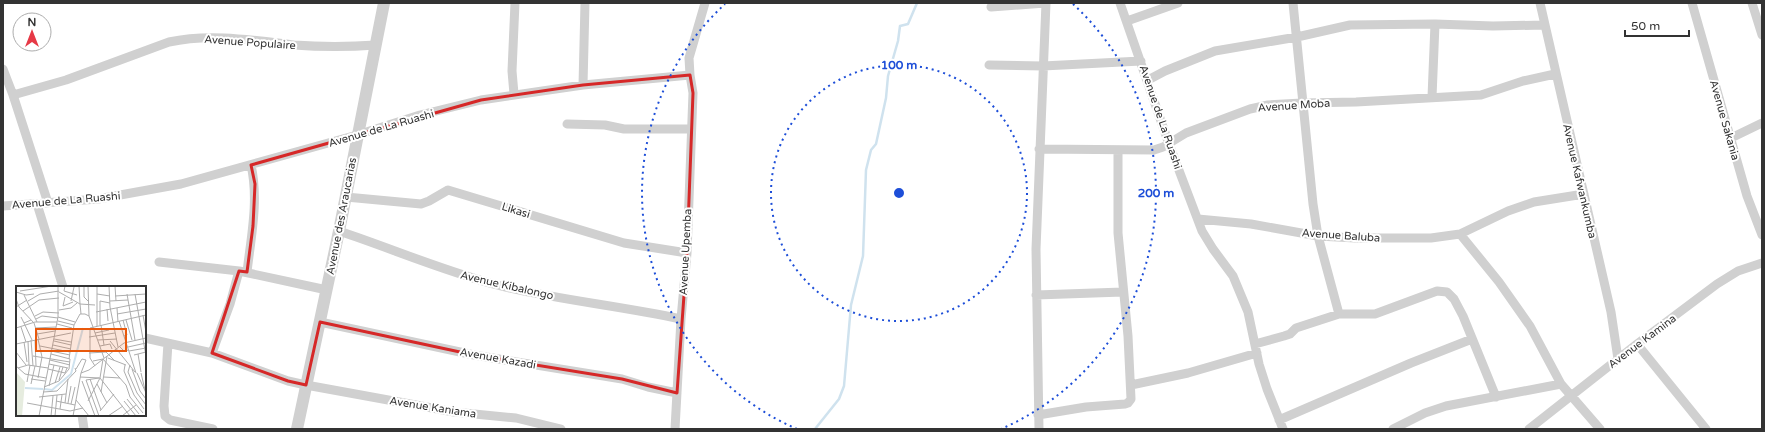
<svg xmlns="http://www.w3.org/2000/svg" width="1765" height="432" font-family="'Varela Round',sans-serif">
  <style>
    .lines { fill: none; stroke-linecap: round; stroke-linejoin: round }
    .stream { stroke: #cfe2ee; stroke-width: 2.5 }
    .minor { stroke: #d0d0d0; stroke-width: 9 }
    .tertiary { stroke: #d0d0d0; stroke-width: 12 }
    .marked { fill: none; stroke: #d62828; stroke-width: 3; stroke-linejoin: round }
    .ring { fill: none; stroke: #1d4ed8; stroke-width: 2; stroke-dasharray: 2 4 }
    .labels { text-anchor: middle; stroke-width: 4; stroke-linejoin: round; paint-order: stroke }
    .street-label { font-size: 11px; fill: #333; stroke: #fff }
    .inset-river { fill: none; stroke: #cfe2ee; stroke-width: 2 }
    .inset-road { fill: none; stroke: #adadad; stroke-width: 1 }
    .view { fill: #e8590c; fill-opacity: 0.15; stroke: #e8590c; stroke-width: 2 }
    .inset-edge { fill: none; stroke: #333; stroke-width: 2 }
    .centre { fill: #1d4ed8; stroke: #fff; stroke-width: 2 }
    .ring-label { font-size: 12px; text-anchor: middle; font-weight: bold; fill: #1d4ed8; stroke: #fff; stroke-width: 4; stroke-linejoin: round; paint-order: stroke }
  </style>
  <rect width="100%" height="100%" fill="#fff"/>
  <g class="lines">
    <!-- stream -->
    <path class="stream" d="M815 429 839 399 844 386 851 305 863 256 866 170 871 150 876 144 886 98 888 76 898 41 900 26 908 24 917 3"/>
    <!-- minor -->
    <path class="minor" d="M1120 3 1169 144 1202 231 1213 249 1233 276 1248 312 1259 364 1267 389 1283 429
      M1293 3 1313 204 1318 236 1339 314
      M1540 3 1611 312 1618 359
      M1692 3 1747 196 1762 235
      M1752 3 1762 35
      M991 7 1045 3
      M1127 21 1178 3
      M989 65 1043 66 1141 61
      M3 69 13 95 48 203
      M1148 80 1165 71 1215 51 1297 37 1350 25 1435 24
      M583 85 585 3
      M514 94 512 71 515 3
      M13 95 66 80 169 42C210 33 252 40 294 45 321 47 348 47 376 45
      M1432 97 1435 24 1493 26 1545 25
      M567 124 605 125 624 129H691
      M1731 138 1762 123
      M1039 149 1154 150 1163 147 1186 133 1250 109 1268 105 1302 103 1356 102 1481 95 1523 81 1555 74
      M346 197 421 204 429 201 448 190 624 243 687 253
      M37 204 63 287
      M3 206 98 199 181 184 357 135 420 115 481 100 583 85 690 75
      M1198 219 1251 224 1318 236 1355 238H1431L1460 234 1508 211 1534 202 1584 194
      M339 231C393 249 446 272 501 286 560 300 621 306 681 319
      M1460 234 1499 282 1530 326 1561 384 1600 429
      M159 262 239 271 327 290
      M247 272C251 237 259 200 251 165
      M1036 295 1123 292
      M320 322 474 355 622 379 648 387 677 393
      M145 338 212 353 288 381 306 385 454 412 516 418 561 429
      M168 343 164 406 165 416 170 420 213 429
      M1255 344 1284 336 1290 334 1296 328 1339 314H1375L1437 291 1447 292 1454 299 1463 316 1496 397
      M1637 344 1706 429
      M212 353 230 304 239 271
      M1131 385 1188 373 1257 353
      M82 415 84 429
      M1038 415 1086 407 1125 404 1128 403 1131 399 1128 336 1118 233V151
      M1279 420 1411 363 1472 339
      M675 429 681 319 687 253 693 93 690 75 689 58 705 3
      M1039 429 1036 249 1046 3
      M1393 429 1425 413 1446 406 1561 384
      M1529 429 1637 344 1717 284 1738 271 1762 263"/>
    <!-- tertiary -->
    <path class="tertiary" d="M297 429 339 231 384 3"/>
  </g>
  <!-- marked area -->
  <path class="marked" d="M690 75 693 93 687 253 677 393 622 379 474 355 320 322 306 385 288 381 212 353 239 271 247 272 253 226 255 184 251 165 481 100 583 85Z"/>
  <!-- distance rings -->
  <g class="ring">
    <circle cx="899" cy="193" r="128"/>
    <path d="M797 429A257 257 0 0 1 725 4M1073 4A257 257 0 0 1 1001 429"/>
  </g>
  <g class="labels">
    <!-- street labels -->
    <g class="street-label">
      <text transform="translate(250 42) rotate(4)" y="4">Avenue Populaire</text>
      <text transform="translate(1294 105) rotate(-4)" y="4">Avenue Moba</text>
      <text transform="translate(1161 117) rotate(71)" y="4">Avenue de La Ruashi</text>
      <text transform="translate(1725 120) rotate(74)" y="4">Avenue Sakania</text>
      <text transform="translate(381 128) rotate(-16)" y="4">Avenue de La Ruashi</text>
      <text transform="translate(1580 181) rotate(77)" y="4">Avenue Kafwankumba</text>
      <text transform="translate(66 200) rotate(-5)" y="4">Avenue de La Ruashi</text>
      <text transform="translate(516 210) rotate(17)" y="4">Likasi</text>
      <text transform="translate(341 216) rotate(-79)" y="4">Avenue des Araucarias</text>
      <text transform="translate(1341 235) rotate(4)" y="4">Avenue Baluba</text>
      <text transform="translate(685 252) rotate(-87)" y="4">Avenue Upemba</text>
      <text transform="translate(507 285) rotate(13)" y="4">Avenue Kibalongo</text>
      <text transform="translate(1642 341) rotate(-37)" y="4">Avenue Kamina</text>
      <text transform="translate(498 358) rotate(10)" y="4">Avenue Kazadi</text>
      <text transform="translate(433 407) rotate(9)" y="4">Avenue Kaniama</text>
    </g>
  </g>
  <!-- overview -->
  <g transform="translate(16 286)">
    <rect width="130" height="130" fill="#fff"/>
    <path d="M0 86 9 96 6 130H0Z" fill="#e6ecdf"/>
    <path class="inset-river" d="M9 102 27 103M28 103 36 104 55 88 67 42"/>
    <path class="inset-road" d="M49 0 48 5 61 9M63 0 64 18 79 19M68 0V11L73 16M72 0 73 30M93 0 94 21 102 61M99 0 100 15M4 5 36 0M0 6 10 9 18 8M43 6 64 18 65 28M81 8 94 10M111 8 119 54M119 8 130 70M8 9 21 36M99 10 130 8M49 11 47 20 57 16M0 13 3 21 18 37 23 53M12 15 24 8 43 5M55 15 58 1M94 15 112 14M0 21 11 14M101 22 102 36M91 23 92 35M43 24 55 22 61 17M7 25 23 14 43 12M80 26 130 16M101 28 130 23M127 29 130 46M19 30 27 26 43 27M5 31 8 37 15 34M42 31 59 36M20 33 26 30 42 32M107 34 111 49 108 50M110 34 116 54M42 35 58 39M103 35 120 87M8 37 16 54M41 38 56 42M84 39V15L94 17M85 39 88 59M81 40V0M5 41 10 56M0 42 19 36H41M19 42 40 41M79 47 93 44M21 48 39 45M73 51 99 47M38 53 55 56M15 54 17 80M19 54 20 80M82 54 101 53M12 55 13 79M38 55 55 59M94 55 119 86M8 56 11 76M0 58 55 47M37 59 55 63M24 60 54 66M84 60 94 58 96 63M103 60 108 65 113 64M112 61 130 57M35 65 54 69M113 65 130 62M0 66 10 79M73 67 90 66 99 75M122 68 125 86M118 69 130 66M17 70 54 76M92 72 110 79M53 73 58 39 64 28H69L73 30 88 72M34 74 54 79M77 75 87 73 110 99 114 111 127 127M33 78 52 82M109 79 108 85 118 109 128 123M114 79 112 86 121 107 130 119M0 80 9 88 30 92M79 80 74 72V42L130 29M2 82 12 79 32 82M32 83 49 87 51 82M60 83 66 73 70 74M116 83 124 105 130 113M65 87 73 84 108 57 130 52M121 87 130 107M125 87 129 104M64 91 84 92 114 130M88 91 104 92M22 92 26 71 22 53M83 92 70 94 83 130M15 93 29 95M74 93 85 124M43 94 47 81M66 95 79 130M11 96 14 79M39 97 44 81M15 98 19 80M81 98 91 117M33 100 38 79M28 101 43 95 53 83 54 73 35 68M27 106 41 105 60 85 59 82M85 106 91 70M23 111 50 108M111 113 123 128M60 114 73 130M40 115 59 119M72 115 84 92 87 73M108 115 120 130M11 117 54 125 67 122M49 117 52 93M52 117 55 100M55 118 59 101M44 123 46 109M84 125 98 108M23 130 42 31V0M35 130 37 110M39 130 41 109M57 130 65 87 70 74M92 130 107 120M106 130 120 119"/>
    <path class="view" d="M20 43H110V65H20Z"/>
    <rect width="130" height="130" class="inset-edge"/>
  </g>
  <circle cx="899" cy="193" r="6" class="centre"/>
  <g class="ring-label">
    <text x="899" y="69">100 m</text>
    <text x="1156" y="197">200 m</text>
  </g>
  <!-- border -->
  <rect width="1765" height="432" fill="none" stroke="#333333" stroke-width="8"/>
  <!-- north arrow -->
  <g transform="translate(32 32)"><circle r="19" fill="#ffffff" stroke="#adadad"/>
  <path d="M0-3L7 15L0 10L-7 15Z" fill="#e63946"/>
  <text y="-6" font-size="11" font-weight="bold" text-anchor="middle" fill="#333333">N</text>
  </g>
  <!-- scale -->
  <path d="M1625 30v6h64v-6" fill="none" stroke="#333333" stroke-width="2"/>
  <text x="1631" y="30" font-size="12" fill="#333333" stroke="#ffffff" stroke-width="3" paint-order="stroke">50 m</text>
</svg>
